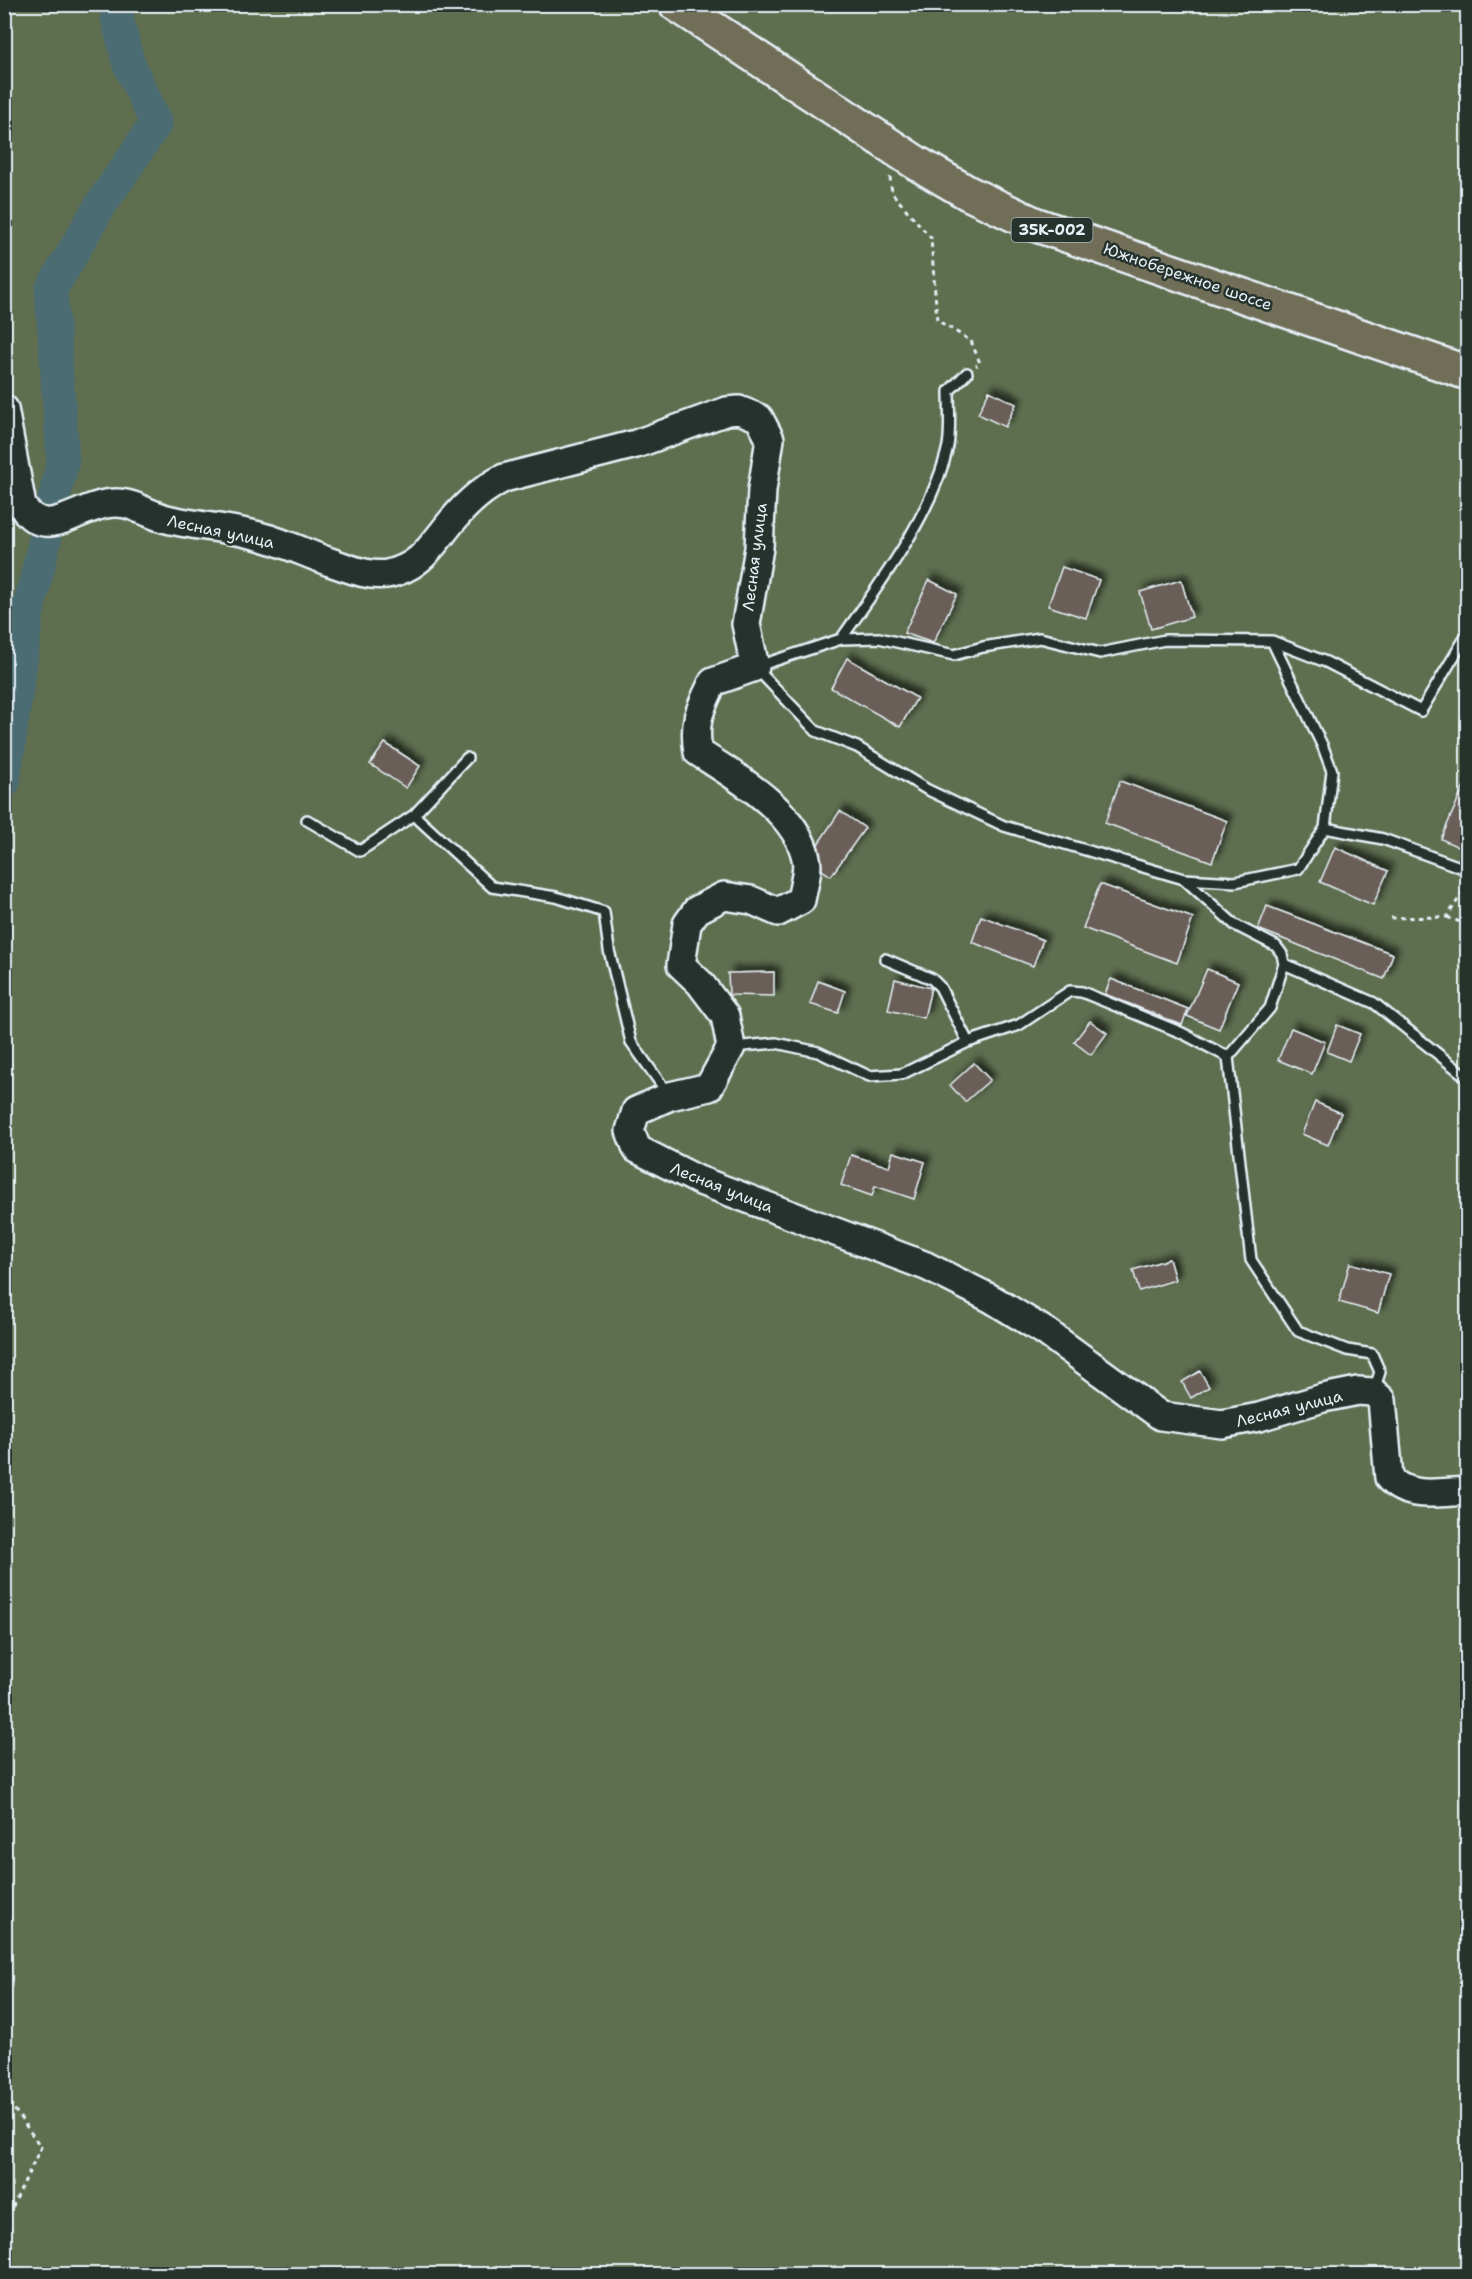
<svg xmlns="http://www.w3.org/2000/svg" width="1472" height="2279" font-family="'Shantell Sans',sans-serif">
  <style>
    .green { fill: #5e6e50; stroke: #a3b0a4; stroke-width: 1.5 }
    .lines { fill: none; stroke-linecap: round; stroke-linejoin: round }
    .river { stroke: #4b6c72; stroke-width: 33 }
    .building { fill: #6b5f58; stroke: #e8f1f8; stroke-width: 1.5; filter: url(#shadow) }
    .lane-casing { stroke: #e8f1f8; stroke-width: 14 }
    .secondary-casing { stroke: #e8f1f8; stroke-width: 32 }
    .highway-casing { stroke: #e8f1f8; stroke-width: 38 }
    .path { stroke: #e8f1f8; stroke-width: 3; stroke-dasharray: 4.5 4.5; stroke-linecap: butt }
    .lane { stroke: #26332d; stroke-width: 9 }
    .secondary { stroke: #26332d; stroke-width: 27 }
    .highway { stroke: #716e59; stroke-width: 33 }
    .labels { text-anchor: middle; stroke-width: 5; stroke-linejoin: round; paint-order: stroke }
    .shield { fill: #26332d; stroke: #aeb8bb; stroke-width: 1.5 }
    .shield-label { font-size: 15px; font-weight: bold; fill: #e8f1f8 }
    .street-label { font-size: 16px; fill: #e8f1f8; stroke: #26332d }
  </style>
  <defs>
    <filter id="shadow"><feDropShadow dx="5.5" dy="-5.5" stdDeviation="3" flood-color="#0009"/></filter>
  </defs>
  <rect width="100%" height="100%" fill="#3b403a"/>
  <filter id="ink" filterUnits="userSpaceOnUse"><feTurbulence type="fractalNoise" baseFrequency=".0167" numOctaves="2"/><feDisplacementMap in="SourceGraphic" scale="12" xChannelSelector="R" yChannelSelector="G"/><feConvolveMatrix kernelMatrix="1 2 1 2 8 2 1 2 1" color-interpolation-filters="sRGB"/></filter>
  <g filter="url(#ink)">
    <!-- green -->
    <path class="green" d="M5 5H1467V2274H5Z"/>
    <g class="lines">
      <!-- river -->
      <path class="river" d="M52 508 63 460 51 290 98 209 156 123 128 62 114 4
        M4 782 28 611 45 540"/>
    </g>
    <!-- building -->
    <path class="building" d="M989 391 1016 404 1005 427 978 414Z
      M1062 567 1099 580 1086 618 1048 606Z
      M929 580 957 594 933 643 904 633Z
      M1181 580 1192 617 1151 629 1140 592Z
      M847 658 917 698 900 727 831 688Z
      M385 743 420 766 406 788 370 764Z
      M1467 779V851L1441 839Z
      M1120 781 1227 821 1212 862 1105 823Z
      M840 811 865 828 831 876 822 870 818 844Z
      M1335 847 1388 871 1373 905 1320 882Z
      M1100 884 1193 918 1177 963 1083 928Z
      M1267 906 1393 954 1384 979 1258 929Z
      M981 916 1043 940 1033 966 972 942Z
      M1207 969 1238 982 1219 1029 1187 1016Z
      M774 972V996L729 995 728 973Z
      M895 979 931 988 924 1018 888 1010Z
      M1111 979 1188 1009 1182 1025 1105 994Z
      M818 981 845 991 838 1013 810 1004Z
      M1090 1021 1107 1033 1091 1055 1074 1042Z
      M1337 1025 1360 1034 1349 1061 1327 1052Z
      M1291 1028 1325 1042 1312 1074 1278 1060Z
      M974 1063 990 1080 965 1102 950 1085Z
      M1315 1102 1341 1113 1328 1145 1302 1134Z
      M893 1152 925 1162 914 1199 875 1186 872 1196 841 1185 851 1155 889 1167Z
      M1169 1259 1175 1280 1139 1291 1133 1270Z
      M1350 1263 1389 1274 1378 1313 1339 1302Z
      M1200 1371 1209 1387 1191 1398 1182 1382Z"/>
    <g class="lines">
      <!-- lane casing -->
      <g class="lane-casing">
        <path id="lane" d="M841 639C880 583 933 514 948 446 951 429 949 408 949 391L967 373
          M467 758 414 815 492 887 556 897 604 912 609 950 631 1042 668 1094
          M307 820 360 851 414 815
          M1325 828 1383 839 1468 870
          M1184 879 1235 882 1298 869 1325 828 1332 771 1323 747 1272 641
          M885 959 932 979 940 987 968 1042 1019 1025 1070 991 1082 992 1182 1033 1228 1057 1251 1260 1298 1331 1347 1350 1372 1354 1380 1372 1374 1390
          M1284 964 1374 1003 1468 1078
          M732 1047 776 1043 818 1052 869 1076 902 1074 968 1042
          M1228 1057 1270 1008 1284 964 1282 954 1276 946 1235 925 1184 879 1004 826 926 789 857 747 816 731 755 667 841 639 879 638 954 655 983 647 1040 638 1100 653 1165 640 1272 641 1326 662 1421 711 1468 633"/>
      </g>
      <!-- secondary casing -->
      <g class="secondary-casing">
        <path id="secondary" d="M4 409 22 506C51 550 88 489 133 506 143 510 153 515 163 518 196 527 232 527 266 538 287 544 308 554 330 562 348 568 368 577 387 574 420 568 432 545 452 521 466 504 484 488 504 478L636 444 727 411 739 410 759 418 770 439 762 490 759 548 746 624 755 667 713 682C700 709 693 721 698 752 736 777 796 810 806 858 809 870 803 888 801 900L778 912 751 900 724 896 697 910 687 924 681 965 700 983 725 1016 731 1047 709 1087 670 1096 636 1111 630 1131 637 1149 698 1180 926 1266 992 1299 1046 1332 1161 1416 1222 1424 1259 1417 1323 1398 1358 1391 1373 1392 1382 1400 1389 1478C1408 1500 1441 1492 1468 1491"/>
      </g>
      <!-- highway casing -->
      <g class="highway-casing">
        <path id="highway" d="M676 4 915 162 968 193 1034 224 1468 373"/>
      </g>
      <!-- path -->
      <path class="path" d="M890 177 892 193 931 238 937 320 971 341 980 363 976 366
        M1447 917 1468 925
        M1391 918 1447 917 1468 884
        M4 2095 41 2147 12 2208 4 2212"/>
      <!-- lane -->
      <use href="#lane" class="lane"/>
      <!-- secondary -->
      <use href="#secondary" class="secondary"/>
      <!-- highway -->
      <use href="#highway" class="highway"/>
    </g>
  </g>
  <g class="labels">
    <!-- shield labels -->
    <rect class="shield" x="1011.5" y="218" width="81" height="24" rx="4.5"/>
    <g class="shield-label">
      <text x="1052" y="235">35К-002</text>
    </g>
    <!-- street labels -->
    <g class="street-label">
      <text transform="translate(1188 276) rotate(19)" y="6">Южнобережное шоссе</text>
      <text transform="translate(221 531) rotate(12)" y="6">Лесная улица</text>
      <text transform="translate(754 557) rotate(-83)" y="6">Лесная улица</text>
      <text transform="translate(722 1187) rotate(22)" y="6">Лесная улица</text>
      <text transform="translate(1289 1408) rotate(-14)" y="6">Лесная улица</text>
    </g>
  </g>
  <!-- margin -->
  <rect width="1472" height="2279" fill="none" stroke="#26332d" stroke-width="24"/>
  <rect x="12" y="12" width="1448" height="2255" fill="none" stroke="#e8f1f8" stroke-width="2" filter="url(#ink)"/>
</svg>
